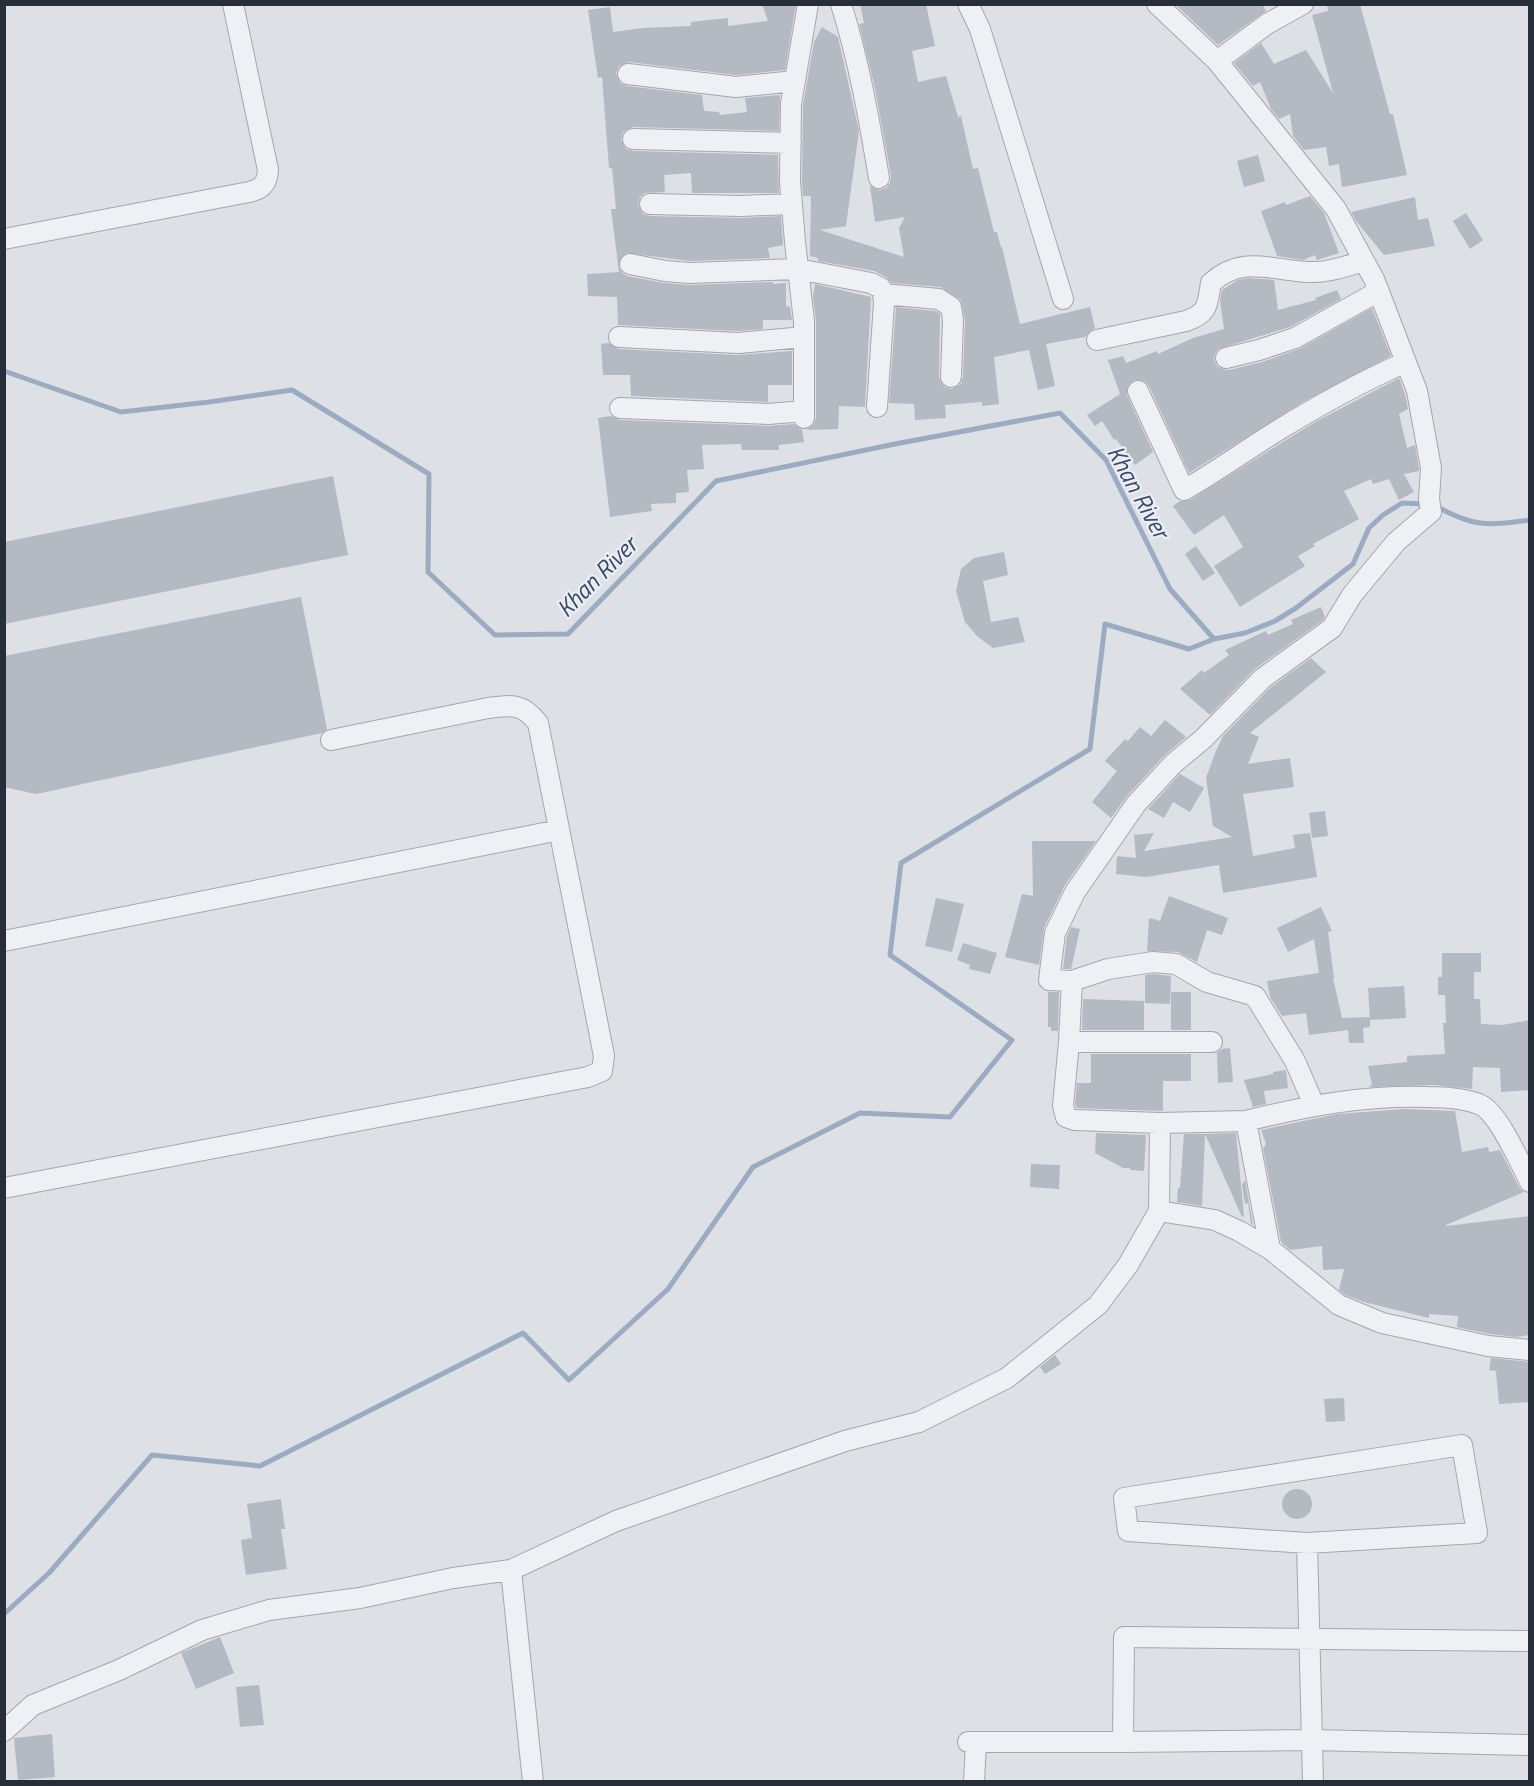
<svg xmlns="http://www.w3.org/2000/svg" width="1534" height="1786" font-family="'Titillium Web',sans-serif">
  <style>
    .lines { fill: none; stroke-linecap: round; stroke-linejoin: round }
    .stream { stroke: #9bacc2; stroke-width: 5 }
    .building { fill: #b5b9c1 }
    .minor-casing { stroke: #a3a7ae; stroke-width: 22 }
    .minor { stroke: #eff0f4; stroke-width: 20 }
    .labels { text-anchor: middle; stroke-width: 4.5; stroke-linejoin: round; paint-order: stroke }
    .water-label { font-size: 24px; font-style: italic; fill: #364a69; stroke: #eceef3 }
  </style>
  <rect width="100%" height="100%" fill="#dde0e5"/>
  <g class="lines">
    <!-- stream -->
    <path class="stream" d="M4 371 121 412 209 402 292 390 429 474 428 572 495 635 568 634 716 481 895 444 1060 413 1106 460 1170 589 1214 639
      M1434 505C1473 527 1486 526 1530 520
      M4 1614 49 1573 152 1455 260 1466 523 1333 569 1380 668 1289 753 1167 860 1113 950 1117 1012 1040 890 955 901 863 1090 749 1105 624 1189 649 1214 639 1245 633 1275 621 1296 608 1353 564 1369 528 1383 515 1402 503 1425 504"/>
  </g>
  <!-- building -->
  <path class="building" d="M762 4H796L785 70 736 75 629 62 619 66 616 73 620 83 627 86 702 95 704 111 719 112 720 115 747 112 745 98 780 95 779 131 633 127 623 132 621 139 626 149 633 151 778 155 779 193H692L691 173 664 175 665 192 645 193 640 197 638 204 643 214 650 216 741 218 781 216 783 245 768 248 770 258 690 261 627 253 621 257 619 267 622 273 627 276 664 283 690 285 773 282V284L786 283V306L790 307 792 320H763V329L738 331 618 325 617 297 588 296 587 274 619 272 611 209H616L612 168H609L602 77 598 78 588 10 610 7 613 32 643 28 691 26V22L728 18V26L768 21Z
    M860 4H926L935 46 912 51 918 82 946 76 958 117 961 116 973 169 978 168 994 232H997L1001 248 1002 247 1020 324 1090 307 1095 328 1089 332 1085 337 1046 344 1055 386 1038 390 1029 350 994 357 999 404 982 406V402L945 405 946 418 915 420 914 404 889 403 896 307 935 311 940 314 939 377 944 387 951 389 961 384 963 377 965 320 961 300 941 287 892 283 886 277 874 271 818 261V258L810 256 811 196H803L802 181 803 105 814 42 822 27 838 37 859 131 846 226 820 230 904 257 899 228 905 217 875 222 870 186 880 190 886 188 890 183 891 176 875 88 859 24 864 23Z
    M1175 4H1262L1266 11 1218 45Z
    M1327 4H1360L1390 114H1393L1407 175 1342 187 1339 164 1329 166 1326 147 1304 150 1293 136 1290 114 1279 119 1271 109 1260 82 1253 86 1234 63 1261 43 1274 64 1306 50 1333 93 1312 15 1328 11Z
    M1258 155 1265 181 1244 187 1237 161Z
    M1310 196 1324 213 1339 253 1317 260 1315 255 1303 260 1277 256 1261 211 1285 202 1286 205Z
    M1415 197 1418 220 1428 218 1435 246 1384 255 1356 221 1351 212Z
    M1466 213 1483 240 1470 249 1453 221Z
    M1248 278 1274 280 1278 310 1316 300 1315 298 1337 290 1341 299 1290 327 1218 349 1215 354 1214 360 1217 366 1222 369 1229 370 1262 362 1299 349 1372 308 1391 356 1303 402 1189 473 1149 386 1144 381 1134 380 1128 385 1127 395 1153 452 1135 465 1116 439 1114 440 1102 421 1095 426 1087 415 1120 394 1108 360 1123 356 1126 363 1157 351 1158 354 1193 338 1224 329 1220 300 1222 290 1238 280Z
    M815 284 871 297 865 407 839 406 838 429 807 430 814 424 816 418V321L813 297Z
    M609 343 618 349 737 355 792 351V385H768V402L631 396 630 375H603L601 344Z
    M1399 378 1405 394 1408 409 1399 414 1407 448 1415 445 1419 469V471L1404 474 1414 492 1399 500 1389 479 1373 484 1371 479 1344 491 1359 519 1313 544 1315 546 1298 556 1305 566 1240 607 1214 566 1243 547 1224 515 1194 535 1173 506 1180 501 1190 500 1315 422Z
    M611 416 620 420 768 426 794 424 802 430 804 442 779 445V450H742L741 444 702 445 704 469 687 470 689 492 676 493V503L651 504 652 511 610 517 598 418Z
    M333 476 348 555 4 624V542Z
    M1196 546 1215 573 1203 581 1185 554Z
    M1004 552 1008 575 983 581 991 622 1018 617 1025 642 993 648 978 637 965 622 956 591 961 569 974 558Z
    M301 597 327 729 322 733 36 794 4 787V656Z
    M1321 607 1325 617 1323 620 1256 668 1210 715 1180 689 1202 670 1204 673 1229 655 1225 650 1266 631 1268 635 1293 624 1291 620Z
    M1311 658 1326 672 1250 733 1259 737 1248 764 1290 758 1294 787 1243 794 1253 856 1295 848 1293 835 1310 833 1317 877 1223 893 1219 865 1146 877 1116 874 1117 856 1136 858 1134 835 1154 833 1144 851 1232 837 1213 826 1206 778 1216 751 1223 736 1271 687Z
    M1165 720 1186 737 1164 756 1127 796 1111 818 1092 802 1117 771 1105 761 1125 739 1128 741 1140 727 1151 736Z
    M1180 774 1204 788 1190 812 1173 802 1164 818 1148 809Z
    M1325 811 1328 836 1312 838 1309 813Z
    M1032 841H1096L1065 885 1044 928 1039 965 1005 957 1022 894 1033 896Z
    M1169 896 1228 918 1222 935 1207 930 1197 962 1178 952 1147 951 1149 918 1160 921Z
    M936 898 964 904 952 952 925 946Z
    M1321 907 1332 931 1328 932 1334 978H1333L1342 1018 1370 1017V1027L1363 1028 1364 1043H1349L1348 1030 1309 1035 1306 1013 1282 1016 1270 997 1267 981 1319 973 1314 939 1288 952 1277 928Z
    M1071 927 1080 929 1071 969H1063L1067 936Z
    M963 943 997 953 990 974 969 969 970 965 957 960Z
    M1442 953H1481V972H1474V999H1480L1481 1024 1502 1025 1530 1020V1090L1501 1092 1500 1068 1473 1067 1472 1089 1434 1085 1368 1087 1372 1085 1368 1066 1407 1062V1056L1445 1054 1443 1023H1446L1445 995H1438V977H1442Z
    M1153 974 1171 976 1170 1004 1145 1003V975Z
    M1404 986 1406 1018 1370 1020 1368 988Z
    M1048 992H1059L1058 1031H1051V1027H1048Z
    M1171 992H1191V1030H1171Z
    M1083 999 1144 1001V1030H1082Z
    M1230 1048 1233 1082 1218 1083 1217 1053 1222 1049Z
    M1091 1054H1191V1081H1163V1111L1077 1108 1075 1105 1077 1083H1091Z
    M1286 1070 1288 1088 1264 1091 1266 1104 1253 1107 1244 1080 1273 1074V1072Z
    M1404 1109 1455 1111 1462 1152 1488 1147 1489 1152 1500 1150 1519 1187 1524 1192 1446 1225V1226L1530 1216V1335L1516 1337 1490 1334 1457 1327 1458 1316 1429 1314V1318L1364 1302 1345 1295 1339 1290 1344 1269 1323 1270 1322 1246 1290 1250 1281 1242 1263 1148 1266 1144 1261 1130 1337 1114Z
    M1096 1133 1146 1135 1144 1171 1130 1170V1168H1123L1095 1153Z
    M1236 1133 1244 1216 1242 1217 1205 1134Z
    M1184 1134H1205L1202 1206 1177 1202 1178 1188H1180Z
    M1031 1164 1060 1165 1059 1189 1030 1187Z
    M1245 1180 1253 1225 1251 1224 1248 1203 1245 1204 1242 1185Z
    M1055 1355 1061 1364 1045 1374 1040 1367Z
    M1491 1358 1530 1362V1402L1499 1404 1496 1371 1489 1370Z
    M1344 1398 1345 1421 1326 1422 1324 1399Z
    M1282 1504a15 15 0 1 1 30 0a15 15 0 1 1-30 0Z
    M281 1499 285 1529H281L287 1569 246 1575 241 1540 252 1538 247 1504Z
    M220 1637 234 1673 196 1689 181 1653Z
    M259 1685 264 1725 240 1727 236 1687Z
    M52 1734 55 1777 18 1780 14 1738Z"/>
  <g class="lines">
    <!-- minor casing -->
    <g class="minor-casing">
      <path id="minor" d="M841 4C859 61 869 119 879 178
        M968 4 980 29 1063 299
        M1157 4 1217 61 1336 209 1364 261 1374 279 1417 391 1431 468 1429 499 1431 512 1396 542 1352 595 1332 628 1263 678 1203 739 1173 764 1136 804 1075 892 1055 933 1049 980 1072 981 1069 1042 1063 1106 1066 1117 1075 1120 1160 1123 1159 1211 1215 1220 1239 1231 1270 1249
        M1217 61 1267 24 1303 4
        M628 74 736 87 795 81
        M633 139 791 143
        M650 204 741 206 792 204
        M4 239 249 192C262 189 267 184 268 170L233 4
        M630 264 665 271 690 273 798 269 871 283 881 288 883 294 884 303 877 407
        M883 294 939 299 951 307 953 320 951 377
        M619 337 738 343 804 337
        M1097 340 1186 321C1209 313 1207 305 1211 283 1243 254 1272 271 1309 272 1328 273 1346 266 1364 261
        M1226 358 1259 350 1295 338 1379 291
        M1138 391 1184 490C1216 472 1246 450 1277 431 1319 405 1361 382 1406 362
        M620 408 768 414 804 411
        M804 418V321L795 242 790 181 791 104 808 4
        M4 941 559 830
        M1072 981 1108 969 1153 962 1176 964 1207 982 1255 996 1295 1061 1314 1105
        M1069 1042H1212
        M1160 1123 1246 1121
        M1530 1182C1520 1163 1499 1114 1481 1105 1465 1098 1444 1097 1427 1097 1363 1095 1307 1106 1246 1121L1270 1249 1339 1305 1382 1323 1488 1346 1530 1350
        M4 1188 588 1077 602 1071 604 1056 538 723C522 703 512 705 488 708L331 740
        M1462 1445 1477 1533 1307 1543 1128 1531 1124 1498Z
        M1307 1543 1313 1782
        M1530 1641 1124 1637 1123 1742 1312 1740 1530 1745
        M4 1731 33 1705 119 1670 202 1630 269 1610 360 1598 453 1578 511 1570
        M968 1742H1123
        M533 1782 511 1570 616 1521 845 1441 919 1422 1007 1378 1098 1305 1128 1265 1159 1211
        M974 1782 976 1742"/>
    </g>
    <!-- minor -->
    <use href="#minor" class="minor"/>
  </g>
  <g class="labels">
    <!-- water labels -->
    <g class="water-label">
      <text transform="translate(1138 492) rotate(61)" y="8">Khan River</text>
      <text transform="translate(597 577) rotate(-45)" y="8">Khan River</text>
    </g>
  </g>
  <!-- border -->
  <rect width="1534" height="1786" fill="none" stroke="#282d3a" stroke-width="12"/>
</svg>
